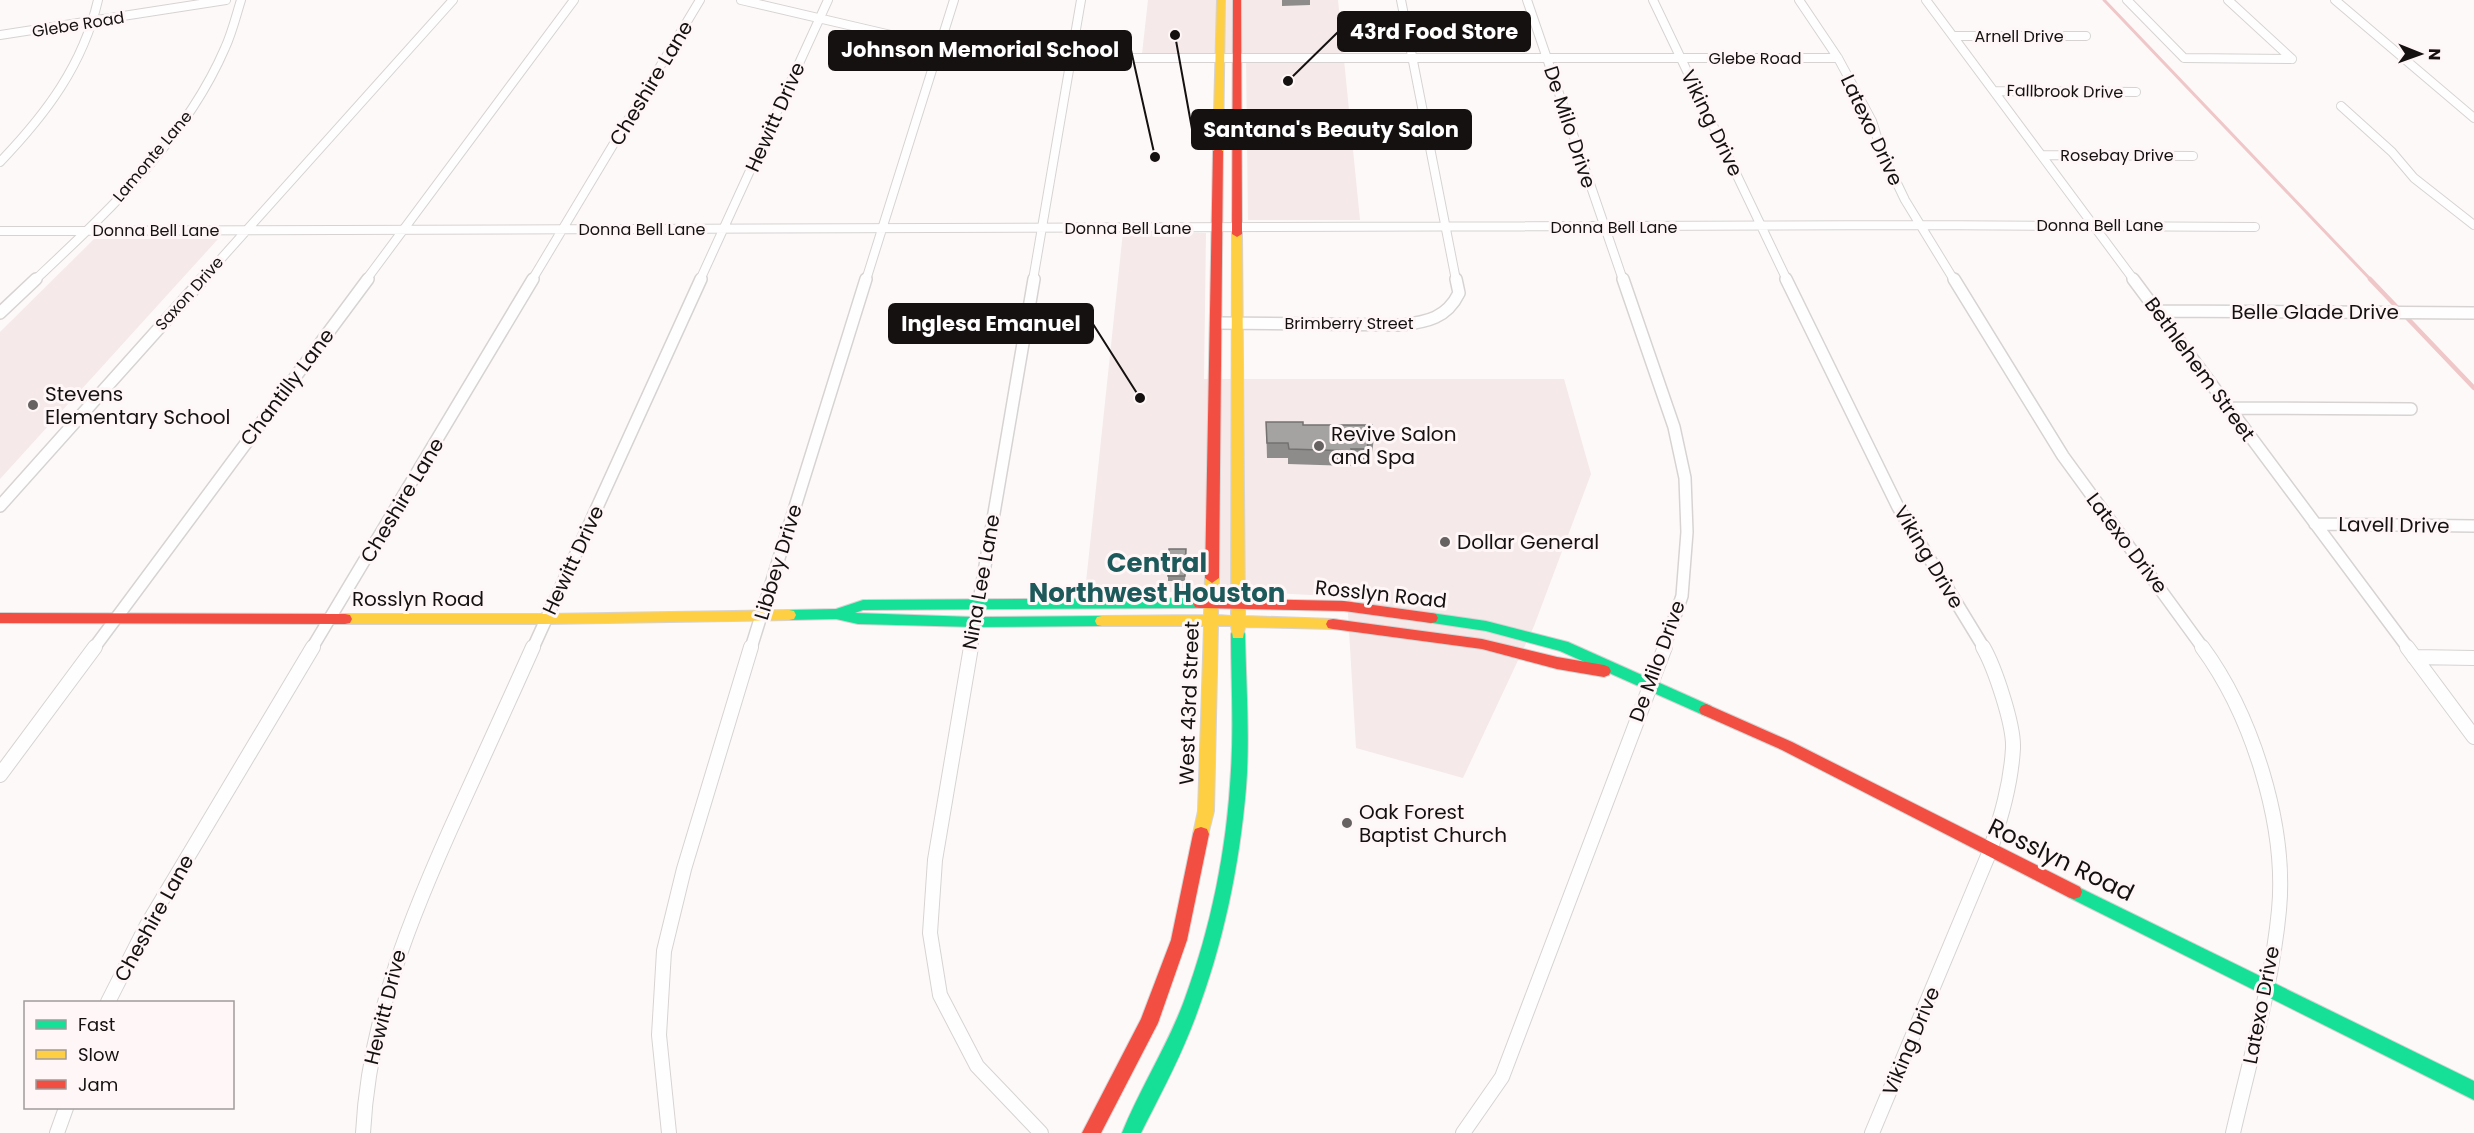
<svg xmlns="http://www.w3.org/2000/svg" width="2474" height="1133" font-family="Poppins,sans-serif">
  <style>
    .built { fill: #f5e9e9 }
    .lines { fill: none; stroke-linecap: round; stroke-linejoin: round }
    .stream-far1 { stroke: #f0c7c8; stroke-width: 3 }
    .stream { stroke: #f0c7c8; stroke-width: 4.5 }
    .street-far2-casing { stroke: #d7d3d3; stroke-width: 10 }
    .street-far1-casing { stroke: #d7d3d3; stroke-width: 14 }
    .street-casing { stroke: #d7d3d3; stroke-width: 16 }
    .fast-casing { stroke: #d7d3d3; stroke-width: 2 }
    .slow-casing { stroke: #d7d3d3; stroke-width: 2 }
    .jam-casing { stroke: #d7d3d3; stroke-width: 2 }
    .street-far2 { stroke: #fffefe; stroke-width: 8 }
    .street-far1 { stroke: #fffefe; stroke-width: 11 }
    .street { stroke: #fffefe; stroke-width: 14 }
    .fast { fill: #16e098; fill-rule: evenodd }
    .slow { fill: #ffcf43; fill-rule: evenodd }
    .jam { fill: #f24e42; fill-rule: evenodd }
    .wall { fill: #8e8b8b }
    .building { fill: #a5a2a2; stroke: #747171; stroke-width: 1.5 }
    .poi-dot { fill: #666262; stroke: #fff7f7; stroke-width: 2 }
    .labels { text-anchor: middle; stroke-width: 6; stroke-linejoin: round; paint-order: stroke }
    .far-street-label { font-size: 16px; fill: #151111; stroke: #fff7f7 }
    .street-label { font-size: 20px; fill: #151111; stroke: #fff7f7 }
    .poi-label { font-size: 20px; fill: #151111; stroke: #fff7f7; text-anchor: start }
    .near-street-label { font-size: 24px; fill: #151111; stroke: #fff7f7 }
    .district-label { font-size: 26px; font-weight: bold; fill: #1d585a; stroke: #fff7f7 }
    .leader { fill: none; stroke: #151111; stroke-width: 2 }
    .callout-dot { fill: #151111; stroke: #fff7f7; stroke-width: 2 }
    .callout { fill: #151111; stroke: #151111; stroke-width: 2 }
    .callout-label { font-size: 21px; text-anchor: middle; font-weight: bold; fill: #fff }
  </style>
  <rect width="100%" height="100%" fill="#fdf9f9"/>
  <!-- built -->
  <path class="built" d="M1148 0H1338L1360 220H1248L1246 53 1142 54Z
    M1123 232 1206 233 1204 379H1564L1591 474 1534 626 1463 778 1356 748 1347 597 1254 592H1085Z
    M94 239H218L0 479V332Z"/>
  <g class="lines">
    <!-- stream-far1 -->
    <path class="stream-far1" d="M2104 0 2371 280"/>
    <!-- stream -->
    <path class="stream" d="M2370 279 2474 388"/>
    <!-- street-far2 casing -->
    <g class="street-far2-casing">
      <path id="street-far2" d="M741 0 938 46 1020 56 1070 58H1838
        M1401 0 1456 280
        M1527 0 1623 280
        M1653 0 1787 280
        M1799 0 1838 58 1872 121 1881 150 1905 200 1954 280
        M1926 0 2134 280
        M2127 0 2184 58 2292 59
        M2228 0 2292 59
        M2335 0 2474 118
        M0 35 226 0
        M1953 36H2086
        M1994 91 2136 92
        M2341 106 2392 152 2414 178 2474 225
        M2042 155 2193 156
        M0 162C46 114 83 65 98 0
        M0 231 1921 225 2255 227
        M35 280C107 212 185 141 225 48 232 33 236 16 241 0
        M202 280 453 0
        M366 280 574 0
        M532 280 700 0
        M700 280 828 0
        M866 280 954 0
        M1033 280 1081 0"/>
    </g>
    <!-- street-far1 casing -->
    <g class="street-far1-casing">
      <path id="street-far1" d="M1623 279 1674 427 1685 478 1687 532 1682 596 1664 648
        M1786 279 1898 507 1984 648
        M1954 279 2063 456 2203 648
        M2133 279 2408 648
        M2157 311 2474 313
        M0 313 36 279
        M1216 323 1401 325C1427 322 1447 318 1459 293L1456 279
        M2228 408 2411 409
        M0 506 203 279
        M2315 524 2474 526
        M94 648 368 279
        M312 648 533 279
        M533 648 701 279
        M751 648 866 279
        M971 648 1034 279"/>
    </g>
    <!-- street casing -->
    <g class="street-casing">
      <path id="street" d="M971 647 935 860 930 933 940 995 977 1066 1041 1133
        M2202 647C2252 715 2287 825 2279 910 2272 985 2250 1059 2233 1133
        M2407 647 2474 737
        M2414 657 2474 658
        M0 775 95 647
        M108 1002 147 925 313 647
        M57 1133 66 1108
        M363 1133C369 1017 412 913 460 808 484 755 509 701 533 647
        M669 1133 659 1035 664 951 684 869 751 647
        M1463 1133 1502 1077 1665 647
        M1872 1133 1990 851C2001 817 2011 784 2013 748 2014 725 1995 668 1983 647"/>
    </g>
    <!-- fast casing -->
    <g class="fast-casing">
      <path id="fast" d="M1200 598 1205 599 1207 603 1205 607 1200 608 863 610 855 613 974 617 1102 616 1107 617 1109 621 1107 625 1102 626 974 627 858 624 836 619 789 620 784 619 782 615 784 611 789 610 836 609 863 600Z
        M1431 613 1486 621 1568 642 1711 706 1713 710 1711 714 1706 716 1701 714 1560 651 1486 631 1426 622 1424 618 1426 614Z
        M1238 629 1243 630 1245 634C1246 685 1250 737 1246 788 1239 871 1221 954 1190 1031 1176 1066 1158 1099 1141 1133H1122C1140 1088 1167 1047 1184 1001 1211 928 1227 849 1231 770 1234 725 1231 679 1231 634L1233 630Z
        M2074 885 2474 1081V1100L2068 897 2066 892 2068 887Z"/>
    </g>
    <!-- slow casing -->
    <g class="slow-casing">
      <path id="slow" d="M1217 0H1225L1223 151 1218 154 1213 151Z
        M1237 231 1242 234 1245 616 1333 619 1338 620 1340 624 1338 628 1333 629 1245 627 1243 638H1233L1231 626H1218L1214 811 1207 839 1201 841 1195 839 1193 834 1198 811 1204 626H1102L1097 625 1095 621 1097 617 1102 616 1204 615 1205 578 1212 573 1219 578 1218 615 1231 616 1232 234Z
        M789 610 794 611 796 615 794 619 789 620 546 624H345L340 623 338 619 340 615 345 614H546Z"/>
    </g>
    <!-- jam casing -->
    <g class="jam-casing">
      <path id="jam" d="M1233 0H1241L1242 234 1237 237 1232 234Z
        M1218 148 1223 151 1219 578 1212 583 1205 578 1213 151Z
        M1200 598 1344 601 1431 613 1436 614 1438 618 1436 622 1431 623 1344 611 1200 608 1195 607 1193 603 1195 599Z
        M0 613 345 614 350 615 352 619 350 623 345 624 0 623Z
        M1333 619 1482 639 1557 657 1604 665 1609 667 1611 671 1609 675 1604 677 1557 669 1482 649 1333 629 1328 628 1326 624 1328 620Z
        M1706 704 1792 742 2080 887 2082 892 2080 897 2074 899 2068 897 1782 750 1701 714 1699 710 1701 706Z
        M1201 827 1207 829 1209 834 1187 940 1158 1023 1101 1133H1082L1141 1019 1171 940 1193 834 1195 829Z"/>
    </g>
    <!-- street-far2 -->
    <use href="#street-far2" class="street-far2"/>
    <!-- street-far1 -->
    <use href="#street-far1" class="street-far1"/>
    <!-- street -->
    <use href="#street" class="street"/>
    <!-- fast -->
    <use href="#fast" class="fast"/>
    <!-- slow -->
    <use href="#slow" class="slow"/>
    <!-- jam -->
    <use href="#jam" class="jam"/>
  </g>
  <!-- wall -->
  <path class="wall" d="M1282 0H1310V5L1282 6Z
    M1266 422 1303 425 1374 438 1372 453H1368L1367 464H1351V466L1288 464V458H1267Z
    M1186 554 1185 581H1168V576Z"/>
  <!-- building -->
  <path class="building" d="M1266 422H1303V425H1372L1374 438H1367L1368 449H1351L1352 451 1289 449 1288 443H1267Z
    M1169 549H1186L1185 576H1168Z"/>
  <!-- markers -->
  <g class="poi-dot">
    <circle cx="33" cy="405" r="6"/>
    <circle cx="1319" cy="446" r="6"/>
    <circle cx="1445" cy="542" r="6"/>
    <circle cx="1347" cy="823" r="6"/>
  </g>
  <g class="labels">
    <!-- far-street labels -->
    <g class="far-street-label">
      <text transform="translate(78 24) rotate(-9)" y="6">Glebe Road</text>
      <text x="2019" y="42">Arnell Drive</text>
      <text x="1755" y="64">Glebe Road</text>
      <text transform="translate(2065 91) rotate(1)" y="6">Fallbrook Drive</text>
      <text x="2117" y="161">Rosebay Drive</text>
      <text transform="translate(152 156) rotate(-50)" y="6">Lamonte Lane</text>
      <text x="2100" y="231">Donna Bell Lane</text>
      <text x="1614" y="233">Donna Bell Lane</text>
      <text x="1128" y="234">Donna Bell Lane</text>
      <text x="642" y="235">Donna Bell Lane</text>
      <text x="156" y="236">Donna Bell Lane</text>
      <text transform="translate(189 293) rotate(-48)" y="6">Saxon Drive</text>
      <text x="1349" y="329">Brimberry Street</text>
    </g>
    <!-- street labels -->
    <g class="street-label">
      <text transform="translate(651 83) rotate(-59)" y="7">Cheshire Lane</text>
      <text transform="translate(775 117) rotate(-66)" y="7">Hewitt Drive</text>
      <text transform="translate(1712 123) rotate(64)" y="7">Viking Drive</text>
      <text transform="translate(1570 127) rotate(72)" y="7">De Milo Drive</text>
      <text transform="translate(1872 130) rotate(65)" y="7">Latexo Drive</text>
      <text x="2315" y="319">Belle Glade Drive</text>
      <text transform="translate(2200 369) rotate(54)" y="7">Bethlehem Street</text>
      <text transform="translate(287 387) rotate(-53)" y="7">Chantilly Lane</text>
      <text transform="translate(402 500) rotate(-59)" y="7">Cheshire Lane</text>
      <text transform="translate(2394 525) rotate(1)" y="7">Lavell Drive</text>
      <text transform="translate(2127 543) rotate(53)" y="7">Latexo Drive</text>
      <text transform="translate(1929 557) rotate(59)" y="7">Viking Drive</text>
      <text transform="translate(573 560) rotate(-65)" y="7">Hewitt Drive</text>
      <text transform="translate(778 562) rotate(-73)" y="7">Libbey Drive</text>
      <text transform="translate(981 582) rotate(-80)" y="7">Nina Lee Lane</text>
      <text transform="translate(1381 594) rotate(6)" y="7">Rosslyn Road</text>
      <text x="418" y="606">Rosslyn Road</text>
      <text transform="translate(1657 661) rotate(-70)" y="7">De Milo Drive</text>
      <text transform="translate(1189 703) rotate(-88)" y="7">West 43rd Street</text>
      <text transform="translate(154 918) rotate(-61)" y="7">Cheshire Lane</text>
      <text transform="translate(2261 1005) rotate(-79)" y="7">Latexo Drive</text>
      <text transform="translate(385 1007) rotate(-76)" y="7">Hewitt Drive</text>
      <text transform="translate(1911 1041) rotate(-67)" y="7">Viking Drive</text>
    </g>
    <!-- poi labels -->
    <g class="poi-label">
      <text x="45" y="401">Stevens<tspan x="45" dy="23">Elementary School</tspan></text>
      <text x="1331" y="441">Revive Salon<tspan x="1331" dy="23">and Spa</tspan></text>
      <text x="1457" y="549">Dollar General</text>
      <text x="1359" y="819">Oak Forest<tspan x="1359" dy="23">Baptist Church</tspan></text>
    </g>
    <!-- near-street labels -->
    <g class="near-street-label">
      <text transform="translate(2061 860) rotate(26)" y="8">Rosslyn Road</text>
    </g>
    <!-- district labels -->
    <g class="district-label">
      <text x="1157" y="572">Central<tspan x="1157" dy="30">Northwest Houston</tspan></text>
    </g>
  </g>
  <!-- callouts -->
  <path class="leader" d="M1288 81L1338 32M1155 157L1131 50M1175 35L1192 129M1140 398L1093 324"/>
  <g class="callout-dot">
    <circle cx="1288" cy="81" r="6"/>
    <circle cx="1155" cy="157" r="6"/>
    <circle cx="1175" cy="35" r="6"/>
    <circle cx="1140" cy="398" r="6"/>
  </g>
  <g class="callout">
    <rect x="1338" y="12" width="192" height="39" rx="6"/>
    <rect x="829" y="31" width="302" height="39" rx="6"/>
    <rect x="1192" y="110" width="279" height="39" rx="6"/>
    <rect x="889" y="304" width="204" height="39" rx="6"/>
  </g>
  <g class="callout-label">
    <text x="1434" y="39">43rd Food Store</text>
    <text x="980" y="57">Johnson Memorial School</text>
    <text x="1331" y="137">Santana's Beauty Salon</text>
    <text x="991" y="331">Inglesa Emanuel</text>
  </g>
  <!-- legend -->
  <rect x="24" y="1001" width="210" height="108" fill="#fff7f7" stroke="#a19b9b" stroke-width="1.5"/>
  <rect x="36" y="1020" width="30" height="9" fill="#16e098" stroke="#a19b9b" stroke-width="1.5"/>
  <text x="78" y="1031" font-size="18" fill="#151111">Fast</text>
  <rect x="36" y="1050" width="30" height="9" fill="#ffcf43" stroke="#a19b9b" stroke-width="1.5"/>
  <text x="78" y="1061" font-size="18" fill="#151111">Slow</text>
  <rect x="36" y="1080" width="30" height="9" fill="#f24e42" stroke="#a19b9b" stroke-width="1.5"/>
  <text x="78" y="1091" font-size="18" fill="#151111">Jam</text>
  <!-- north arrow -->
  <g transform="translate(2420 54) rotate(91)" stroke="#fff7f7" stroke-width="4.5" paint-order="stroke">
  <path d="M0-4.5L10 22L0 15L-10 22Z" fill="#151111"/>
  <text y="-9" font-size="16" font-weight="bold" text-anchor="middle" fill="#151111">N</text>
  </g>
</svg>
